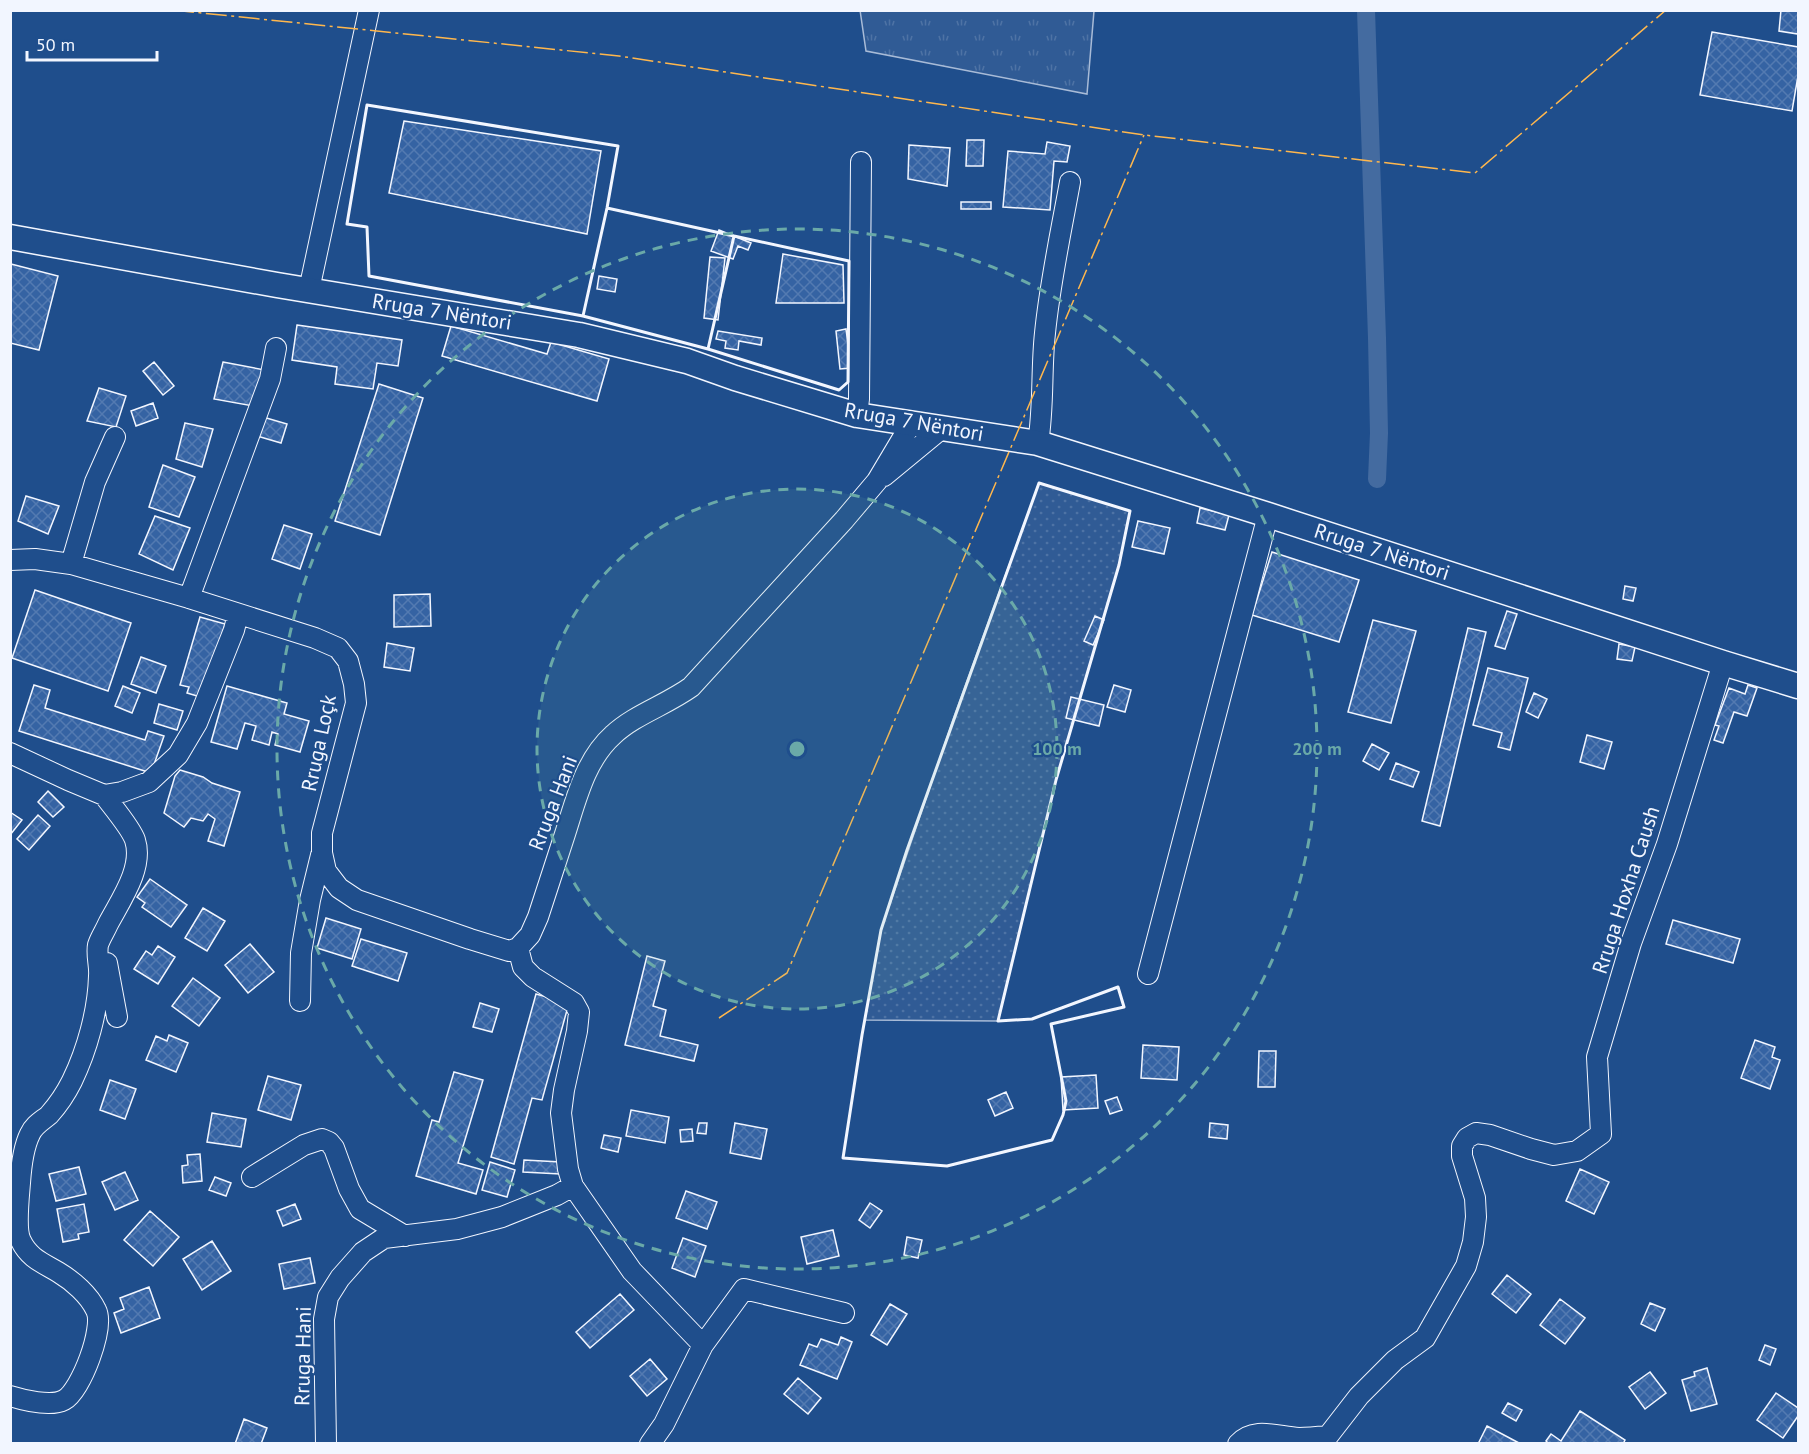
<svg xmlns="http://www.w3.org/2000/svg" width="1809" height="1454" font-family="'PT Sans',sans-serif">
  <style>
    .grass { fill: url(#grass-tufts); stroke: #a8bbd7; stroke-width: 1.5 }
    .park { fill: url(#park-dots); stroke: #a8bbd7; stroke-width: 1.5 }
    .lines { fill: none; stroke-linecap: round; stroke-linejoin: round }
    .canal { stroke: #446ba0; stroke-width: 18 }
    .building { fill: url(#building-cross-hatch); stroke: #f2f6ff; stroke-width: 1.5 }
    .minor-casing { stroke: #f2f6ff; stroke-width: 22 }
    .major-casing { stroke: #f2f6ff; stroke-width: 27 }
    .minor { stroke: #1f4e8c; stroke-width: 20 }
    .major { stroke: #1f4e8c; stroke-width: 24 }
    .wall { stroke: #f2f6ff; stroke-width: 3 }
    .power { stroke: #ffb74d; stroke-width: 1.5; stroke-dasharray: 21 4.5 3 4.5; stroke-linecap: butt }
    .ring { fill: none; stroke: #6aa9a8; stroke-width: 3; stroke-dasharray: 10 8 }
    .labels { text-anchor: middle; stroke-width: 4.5; stroke-linejoin: round; paint-order: stroke }
    .street-label { font-size: 21px; fill: #f2f6ff; stroke: #1f4e8c }
    .centre { fill: #6aa9a8; stroke: #1f4e8c; stroke-width: 3 }
    .ring-label { font-size: 18px; text-anchor: middle; font-weight: bold; fill: #6aa9a8; stroke: #1f4e8c; stroke-width: 4.5; stroke-linejoin: round; paint-order: stroke }
  </style>
  <defs>
    <pattern id="grass-tufts" width="24" height="20" patternUnits="userSpaceOnUse" patternTransform="scale(1.5)"><rect width="24" height="20" fill="#305b95"/><path d="M3 7l-1-3M5 7V3M7 7l1-3M15 17l-1-3M17 17v-4M19 17l1-3" fill="none" stroke="#4e73a5"/></pattern>
    <pattern id="park-dots" width="8" height="8" patternUnits="userSpaceOnUse" patternTransform="scale(1.5)"><rect width="8" height="8" fill="#305b95"/><path d="M2 2h.1M6 6h.1" fill="none" stroke="#4e73a5" stroke-width="1.8" stroke-linecap="round"/></pattern>
    <pattern id="building-cross-hatch" width="8" height="8" patternUnits="userSpaceOnUse" patternTransform="scale(1.5)"><rect width="8" height="8" fill="#3563a3"/><path d="M0 0l8 8M0 8l8-8" fill="none" stroke="#537ab1"/></pattern>
  </defs>
  <rect width="100%" height="100%" fill="#1f4e8c"/>
  <!-- grass -->
  <path class="grass" d="M860 10 1094 11 1087 94 866 51Z"/>
  <!-- park -->
  <path class="park" d="M1039 483 1130 511 1119 565 1056 780 998 1021 865 1020 881 930 955 714Z"/>
  <g class="lines">
    <!-- canal -->
    <path class="canal" d="M1366 10 1377 338 1379 433 1377 479"/>
  </g>
  <!-- building -->
  <path class="building" d="M1781 10H1798V34L1779 31Z
    M1712 32 1798 47V76L1792 111 1700 95Z
    M404 121 601 151 587 234 389 193Z
    M967 140H984L983 166H966Z
    M1047 142 1070 146 1067 162 1054 161 1050 210 1003 207 1008 151 1045 154Z
    M909 145 950 148 947 186 908 179Z
    M961 202H991V209H961Z
    M719 230 751 243 748 250 738 246 733 259 711 251Z
    M783 254 843 265 844 303H776Z
    M710 257 725 258 718 320 704 318Z
    M11 264 58 276 39 350 10 343Z
    M599 276 617 279 615 292 597 289Z
    M297 325 402 340 398 366 377 363 373 389 335 384 337 367 292 360Z
    M451 326 547 354 551 342 609 359 597 401 442 356Z
    M846 329 851 368 840 369 836 331Z
    M718 331 762 338 761 345 739 341 738 350 725 348 726 341 716 339Z
    M154 362 174 386 163 395 143 371Z
    M223 362 265 370 253 406 214 399Z
    M379 384 423 398 380 535 335 521Z
    M99 388 126 396 116 427 87 421Z
    M153 403 158 418 136 426 131 411Z
    M263 417 287 424 281 443 257 436Z
    M185 423 213 429 202 467 176 459Z
    M163 465 195 477 179 517 149 507Z
    M26 496 59 506 48 534 18 521Z
    M1200 508 1229 515 1225 530 1197 523Z
    M155 516 190 528 173 570 139 554Z
    M1138 521 1170 528 1164 554 1132 547Z
    M284 525 312 534 300 569 272 559Z
    M1272 552 1359 580 1339 642 1252 615Z
    M1625 586 1636 588 1633 601 1623 599Z
    M35 590 131 623 108 691 12 658Z
    M430 594 431 626 394 627V595Z
    M1507 611 1517 614 1505 649 1495 646Z
    M1095 616 1104 620 1093 645 1084 641Z
    M200 617 225 624 204 698 187 693 189 687 180 685Z
    M1373 620 1416 631 1391 723 1348 712Z
    M1468 628 1486 632 1440 826 1422 821Z
    M387 643 414 648 410 671 384 667Z
    M1619 644 1635 647 1632 661 1617 659Z
    M141 657 166 666 156 693 131 684Z
    M1488 668 1528 678 1510 750 1498 747 1502 733 1473 725Z
    M34 685 50 690 45 708 145 740 148 731 164 736 151 773 19 731Z
    M1114 685 1131 690 1125 712 1107 707Z
    M1748 685 1757 688 1747 716 1734 712 1723 743 1714 740 1719 726 1715 725 1729 688 1745 694Z
    M123 686 140 693 132 713 115 706Z
    M227 686 287 703 284 714 309 721 300 752 275 745 278 734 272 732 269 745 252 740 256 726 245 723 237 749 211 742Z
    M1534 693 1547 699 1538 718 1526 712Z
    M1071 697 1104 705 1099 726 1066 718Z
    M159 704 183 711 177 730 154 723Z
    M1587 735 1612 742 1604 769 1580 762Z
    M1372 744 1389 753 1379 770 1363 761Z
    M1396 763 1419 772 1413 787 1390 779Z
    M180 770 203 777 212 783 240 792 224 846 208 841 215 819 208 814 203 821 191 818 184 827 164 813 175 776Z
    M48 791 64 807 53 817 38 802Z
    M10 812 22 820 10 835Z
    M38 815 50 826 29 850 17 839Z
    M150 879 187 905 171 927 142 907 145 903 137 897Z
    M203 908 225 921 207 951 185 938Z
    M326 918 361 929 352 959 317 948Z
    M1673 920 1740 939 1733 963 1666 944Z
    M361 939 407 953 398 981 352 966Z
    M250 944 274 972 248 993 225 965Z
    M158 946 175 957 158 984 134 969 146 951 152 955Z
    M647 956 665 961 653 1006 666 1010 660 1036 698 1045 694 1061 625 1045Z
    M193 978 220 998 199 1026 172 1006Z
    M536 994 569 1003 542 1100 532 1098 514 1164 491 1157Z
    M480 1003 499 1009 492 1032 473 1027Z
    M169 1035 188 1043 176 1072 146 1060 156 1036 167 1041Z
    M1755 1040 1775 1047 1772 1057 1780 1060 1770 1089 1741 1078Z
    M1143 1045 1179 1047 1177 1080 1141 1078Z
    M1259 1051H1276L1275 1087H1258Z
    M454 1072 483 1080 458 1163 483 1170 476 1194 416 1176 432 1120 439 1122Z
    M1096 1075 1098 1108 1063 1110 1061 1077Z
    M268 1076 301 1085 291 1120 258 1110Z
    M110 1080 136 1089 125 1119 100 1110Z
    M1006 1092 1013 1108 995 1116 988 1100Z
    M1117 1097 1122 1110 1110 1114 1105 1101Z
    M631 1110 669 1117 665 1143 626 1136Z
    M212 1113 246 1119 241 1147 207 1142Z
    M699 1123H707L706 1134 697 1133Z
    M735 1123 767 1129 761 1159 730 1153Z
    M1210 1123 1228 1125 1227 1139 1209 1137Z
    M692 1129 693 1141 681 1142 680 1130Z
    M604 1135 621 1138 618 1152 601 1148Z
    M200 1154 202 1181 183 1183 182 1166 188 1165 187 1155Z
    M524 1160 561 1162 560 1174 523 1172Z
    M490 1162 515 1170 507 1197 482 1190Z
    M79 1167 86 1194 56 1201 49 1174Z
    M1580 1169 1609 1182 1594 1214 1566 1201Z
    M125 1172 138 1200 115 1210 102 1182Z
    M215 1177 231 1183 226 1196 209 1190Z
    M686 1191 717 1202 707 1229 676 1218Z
    M870 1203 882 1211 870 1228 859 1220Z
    M84 1204 89 1232 78 1234 79 1239 63 1242 57 1209Z
    M295 1204 301 1219 283 1226 277 1211Z
    M150 1211 179 1237 153 1266 124 1240Z
    M833 1230 839 1256 807 1264 801 1237Z
    M907 1237 922 1240 918 1258 904 1255Z
    M683 1238 706 1246 695 1277 672 1268Z
    M212 1241 231 1271 202 1290 183 1259Z
    M310 1258 315 1283 284 1289 279 1264Z
    M1507 1275 1531 1294 1516 1313 1492 1294Z
    M149 1287 160 1318 121 1333 114 1313 124 1309 120 1298Z
    M620 1294 634 1310 590 1348 576 1332Z
    M1560 1299 1585 1318 1565 1344 1540 1325Z
    M1650 1303 1665 1309 1655 1331 1641 1324Z
    M890 1304 907 1314 887 1345 871 1335Z
    M841 1337 852 1342 837 1379 800 1365 809 1344 817 1347 821 1339 838 1345Z
    M1765 1345 1776 1349 1770 1365 1759 1360Z
    M650 1359 667 1379 647 1396 630 1376Z
    M1707 1368 1717 1404 1691 1411 1682 1380 1695 1376 1694 1372Z
    M1650 1372 1666 1393 1645 1409 1629 1387Z
    M798 1378 821 1398 808 1414 784 1394Z
    M1776 1393 1798 1408V1416L1783 1438 1757 1420Z
    M1508 1403 1522 1410 1516 1421 1502 1413Z
    M1580 1411 1625 1440 1623 1444H1549L1546 1441 1551 1434 1561 1441Z
    M244 1419 267 1428 261 1444H235Z
    M1487 1426 1519 1443 1518 1444H1478Z"/>
  <g class="lines">
    <!-- minor casing -->
    <g class="minor-casing">
      <path id="minor" d="M309 290 369 10
        M857 415 859 399 861 162
        M1038 443C1044 407 1041 369 1045 333 1050 282 1061 232 1070 182
        M884 476 941 429
        M10 560 35 559 71 564 189 598 315 638 338 648 348 661 354 684 356 703 322 833V853L326 871 339 888 357 900 470 939 509 951 518 948 530 935 538 917C547 889 556 861 565 834 576 800 585 760 613 735 634 715 666 705 691 687L844 520 877 481 911 424
        M71 564 95 482 115 437
        M189 598 260 406 270 379 276 348
        M10 753 68 780 104 795 122 792 149 782 178 755 197 723 234 630 238 614
        M518 948 523 967 533 977 574 1003 579 1012 577 1031 564 1090 561 1113 568 1169 573 1186 632 1271 703 1345
        M107 963 117 1017
        M1148 974 1268 515
        M300 1001 301 953 310 900 321 855
        M252 1177 304 1145 322 1139 329 1142 334 1148 349 1189 360 1209 405 1236
        M10 1396C23 1400 51 1407 64 1400 81 1391 105 1327 96 1310 89 1295 73 1281 58 1272 43 1263 29 1258 21 1241 15 1230 19 1196 20 1183 21 1168 23 1148 30 1134 34 1125 42 1121 49 1115 58 1105 66 1093 72 1081 87 1050 98 1011 99 976 100 966 96 955 98 945 100 938 105 931 108 924 120 901 144 868 135 840 131 828 112 806 104 795
        M326 1444 324 1319 328 1297 340 1278 363 1252 384 1238 457 1229 502 1217 557 1195 573 1186
        M650 1444 664 1424 703 1345 744 1289 844 1313
        M1238 1444C1254 1426 1278 1437 1299 1438 1308 1438 1318 1437 1328 1436L1359 1396 1395 1360 1425 1338 1466 1266 1473 1242 1476 1217 1475 1198 1462 1156V1146L1467 1138 1476 1133 1490 1135 1531 1149 1554 1155 1577 1151 1601 1134 1597 1057 1631 943 1667 844 1723 663"/>
    </g>
    <!-- major casing -->
    <g class="major-casing">
      <path id="major" d="M10 237 277 285 579 335 687 361 735 378 857 415 1038 443 1268 515 1723 663 1798 686"/>
    </g>
    <!-- minor -->
    <use href="#minor" class="minor"/>
    <!-- major -->
    <use href="#major" class="major"/>
    <!-- wall -->
    <path class="wall" d="M367 105 618 146 607 208 583 316 369 276 367 227 347 224Z
      M607 208 734 236 708 349 583 316Z
      M734 236 849 261 848 382 839 390 708 349Z
      M1039 483 1130 511 1119 565 1056 780 998 1021 1032 1019 1118 987 1124 1007 1051 1024 1066 1101 1063 1115 1052 1140 947 1166 843 1158 862 1035 881 930 907 850Z"/>
    <!-- power -->
    <path class="power" d="M173 10 619 56 1144 135 1475 173 1666 10
      M719 1018 787 973 1144 135"/>
  </g>
  <!-- distance rings -->
  <circle cx="797" cy="749" r="260" fill="#6aa9a8" fill-opacity=".12"/>
  <g class="ring">
    <circle cx="797" cy="749" r="260"/>
    <circle cx="797" cy="749" r="520"/>
  </g>
  <g class="labels">
    <!-- street labels -->
    <g class="street-label">
      <text transform="translate(442 312) rotate(9)" y="7">Rruga 7 Nëntori</text>
      <text transform="translate(914 422) rotate(10)" y="7">Rruga 7 Nëntori</text>
      <text transform="translate(1382 552) rotate(18)" y="7">Rruga 7 Nëntori</text>
      <text transform="translate(319 743) rotate(-78)" y="7">Rruga Loçk</text>
      <text transform="translate(553 803) rotate(-69)" y="7">Rruga Hani</text>
      <text transform="translate(1626 890) rotate(-72)" y="7">Rruga Hoxha Caush</text>
      <text transform="translate(303 1356) rotate(-89)" y="7">Rruga Hani</text>
    </g>
  </g>
  <circle cx="797" cy="749" r="9" class="centre"/>
  <g class="ring-label">
    <text x="1057" y="755">100 m</text>
    <text x="1317" y="755">200 m</text>
  </g>
  <!-- border -->
  <rect width="1809" height="1454" fill="none" stroke="#f2f6ff" stroke-width="24"/>
  <!-- scale -->
  <path d="M27 51v9h130v-9" fill="none" stroke="#f2f6ff" stroke-width="3"/>
  <text x="36" y="51" font-size="18" fill="#f2f6ff" stroke="#1f4e8c" stroke-width="4.5" paint-order="stroke">50 m</text>
</svg>
